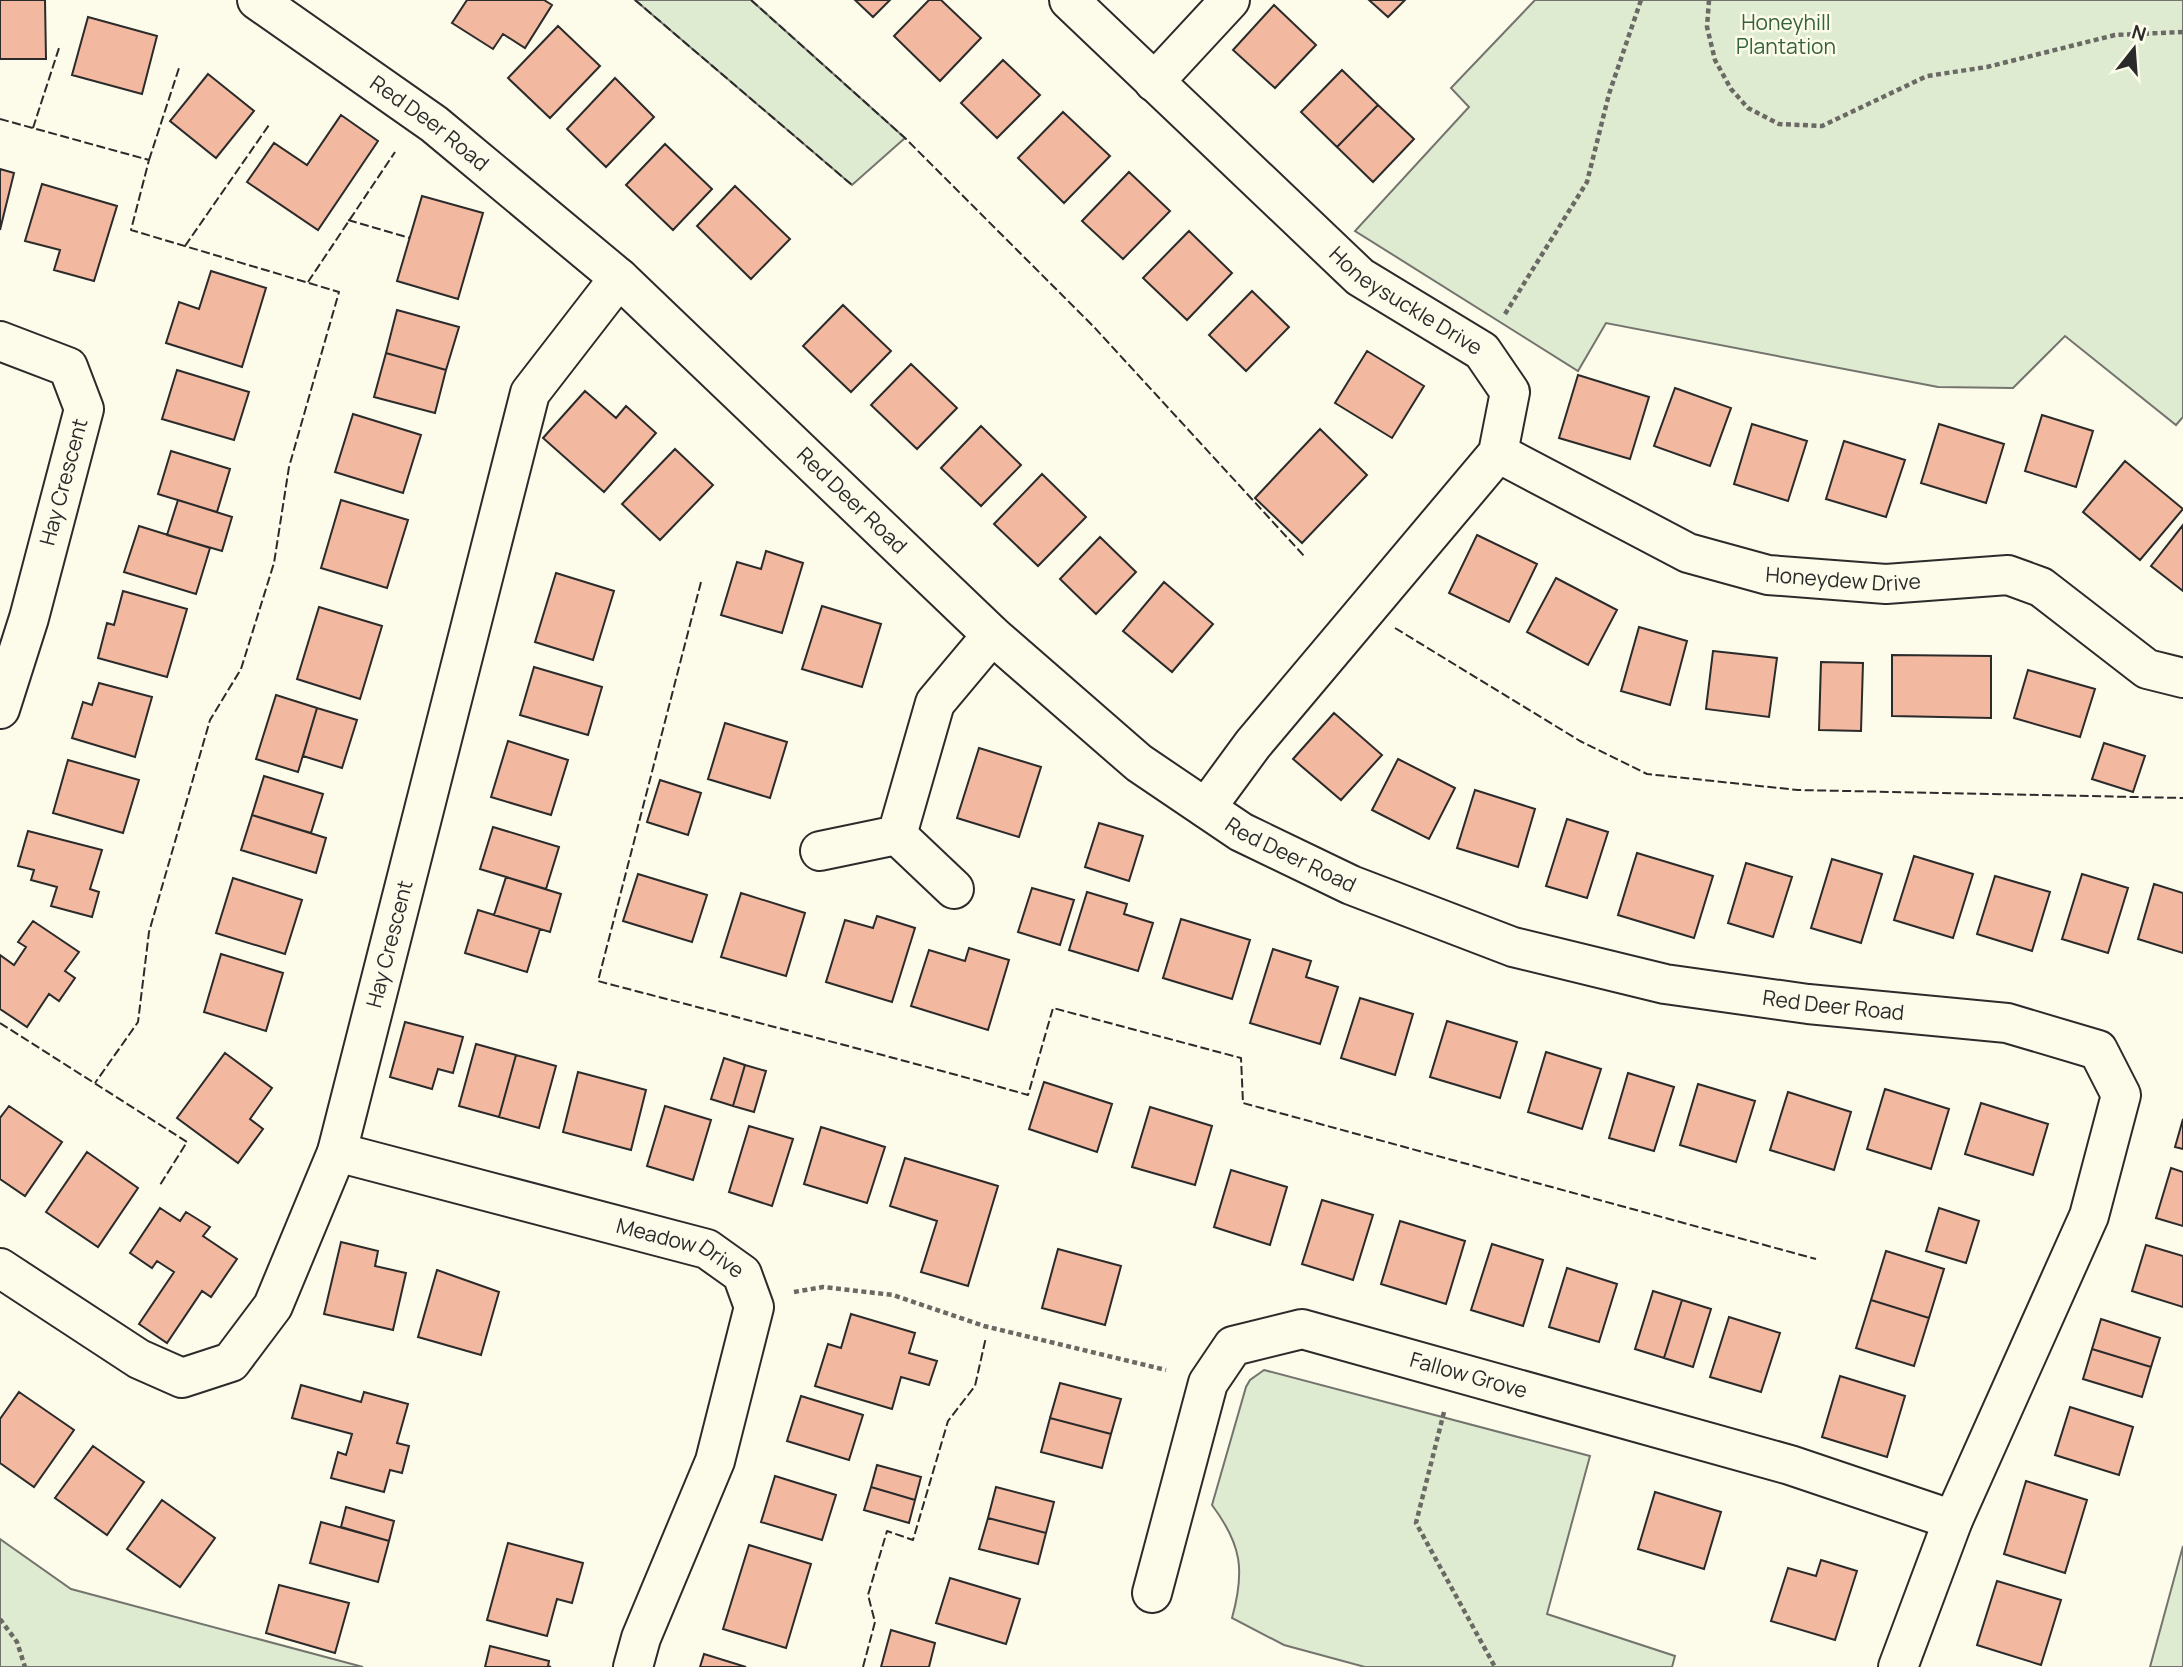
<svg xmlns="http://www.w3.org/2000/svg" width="2183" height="1667" font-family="Manrope,sans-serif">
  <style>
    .green { fill: #deebd1; stroke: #74746e; stroke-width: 2 }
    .building { fill: #f2b8a0; stroke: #2b2b2b; stroke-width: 2 }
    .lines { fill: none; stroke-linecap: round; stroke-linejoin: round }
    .minor-casing { stroke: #2b2b2b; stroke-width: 42 }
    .path { stroke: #6a6964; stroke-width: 4.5; stroke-dasharray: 5 3.5; stroke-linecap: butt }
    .minor { stroke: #fdfbea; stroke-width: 38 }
    .fence { stroke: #2b2b2b; stroke-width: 2; stroke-dasharray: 9 3.5; stroke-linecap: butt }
    .labels { text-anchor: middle; stroke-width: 5; stroke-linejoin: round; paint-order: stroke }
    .park-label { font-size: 21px; fill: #34623c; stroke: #fdfbea }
    .street-label { font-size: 21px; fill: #2b2b2b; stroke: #fdfbea }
  </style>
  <rect width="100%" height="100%" fill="#fdfbea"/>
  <!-- green -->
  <path class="green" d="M635 0H751L905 138 852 185Z
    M1535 0H2183V417L2176 425 2065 336 2013 388 1938 387 1606 323 1578 371 1355 231 1469 107 1451 88Z
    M1264 1370 1590 1456 1547 1614 1675 1656 1672 1667H1365L1284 1645 1232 1618C1245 1571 1242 1545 1212 1505L1246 1387 1250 1380Z
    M0 1539 71 1589 363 1667H0Z
    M2183 1546V1667H2150Z"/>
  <!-- building -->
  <path class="building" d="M0 0H45L46 59H0Z
    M467 0H544L552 5 525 48 503 34 493 49 452 23Z
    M855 0H890L873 17Z
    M929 0H941L981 38 940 81 894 36Z
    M1369 0H1405L1388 17Z
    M1274 5 1316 45 1275 88 1233 50Z
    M88 17 157 36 142 94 72 75Z
    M558 26 600 66 550 118 508 78Z
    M1003 60 1040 95 997 138 961 103Z
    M1342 70 1378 105 1337 147 1301 112Z
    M208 74 254 111 216 158 170 121Z
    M615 78 654 117 606 167 567 129Z
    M1378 105 1414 139 1373 182 1337 147Z
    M1063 112 1110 156 1064 203 1018 158Z
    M341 115 378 141 318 230 247 182 274 143 307 165Z
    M665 144 712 189 673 230 626 185Z
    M0 169 14 173 0 230Z
    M1129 172 1170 211 1123 259 1082 221Z
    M42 184 117 206 94 281 54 270 60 250 25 241Z
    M735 186 790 239 751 279 697 226Z
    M422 196 483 213 458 299 397 281Z
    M1189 231 1232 273 1187 320 1143 278Z
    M211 271 266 288 242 367 166 343 179 302 199 309Z
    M1252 291 1289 327 1246 371 1209 335Z
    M843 305 891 351 851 392 803 346Z
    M397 310 459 327 446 370 386 353Z
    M1367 351 1424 386 1392 438 1335 403Z
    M386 353 446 370 435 413 374 397Z
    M911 364 957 408 917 449 871 405Z
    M177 370 249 392 234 440 162 419Z
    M1578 375 1649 397 1630 459 1559 438Z
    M1675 388 1731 408 1710 466 1654 446Z
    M585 391 616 418 626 406 656 433 604 492 543 438Z
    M353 414 421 435 403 493 335 472Z
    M2042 415 2093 431 2076 487 2025 471Z
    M1752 424 1807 441 1788 501 1734 484Z
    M1939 424 2004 444 1986 503 1921 483Z
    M981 426 1021 465 981 506 941 468Z
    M1320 429 1367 475 1302 543 1255 498Z
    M1844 441 1905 460 1886 517 1826 499Z
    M675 449 713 485 660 540 622 504Z
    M171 451 230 469 217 512 158 494Z
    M2125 461 2183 509 2140 560 2083 512Z
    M1042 474 1086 517 1038 566 994 524Z
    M178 500 232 517 222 551 167 535Z
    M341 500 408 520 387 588 321 568Z
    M2183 525V591L2151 566Z
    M139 526 210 548 196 594 124 572Z
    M1477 535 1537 564 1509 622 1449 593Z
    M1100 537 1136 572 1096 614 1060 579Z
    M766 551 803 563 782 633 721 615 737 562 761 569Z
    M556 573 614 591 593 660 535 642Z
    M1556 578 1617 610 1588 665 1527 632Z
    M1164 582 1213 624 1172 672 1123 631Z
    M123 591 187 609 167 677 98 658 107 623 114 625Z
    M822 606 881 624 862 687 802 669Z
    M319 607 382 626 360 699 297 679Z
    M1639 627 1687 641 1670 705 1621 691Z
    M1713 651 1777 658 1769 717 1706 709Z
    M1892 655 1991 656V718L1892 716Z
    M1821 662 1863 663 1861 731 1819 730Z
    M534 667 602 687 588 735 520 715Z
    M2028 670 2095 689 2080 737 2014 718Z
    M99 683 152 697 135 757 72 738 83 702 92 705Z
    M276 695 317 708 298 772 256 759Z
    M317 708 357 720 342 768 303 756Z
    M1334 713 1382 755 1341 800 1293 759Z
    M725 723 787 742 770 798 708 779Z
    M508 741 568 760 551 815 491 797Z
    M2104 743 2145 756 2133 792 2092 779Z
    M979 748 1041 767 1019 837 957 818Z
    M1398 759 1455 788 1429 839 1372 810Z
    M68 760 139 780 123 833 53 813Z
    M264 776 323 794 311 833 252 815Z
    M660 780 701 793 688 835 647 822Z
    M1475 790 1535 809 1518 867 1457 848Z
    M252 815 326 838 316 873 241 850Z
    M1567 819 1608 832 1587 898 1546 886Z
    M1099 823 1143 836 1129 881 1085 867Z
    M493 827 559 847 546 889 480 869Z
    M28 831 102 850 90 889 99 892 92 917 51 906 57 887 31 880 34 870 18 866Z
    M1637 853 1713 876 1694 938 1618 915Z
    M1914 856 1973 874 1953 938 1894 920Z
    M1832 859 1882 874 1861 943 1811 928Z
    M1746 863 1792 877 1773 937 1728 923Z
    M638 874 707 895 692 942 623 921Z
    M2082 874 2128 888 2108 953 2062 939Z
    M1995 876 2050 892 2032 951 1977 934Z
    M506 877 561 894 550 932 494 915Z
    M233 878 302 900 285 954 216 933Z
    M2154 884 2183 893V953L2138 939Z
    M1032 888 1074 900 1060 945 1018 932Z
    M1087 892 1127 904 1124 914 1153 923 1138 971 1069 950Z
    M741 893 805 913 786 976 721 957Z
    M478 910 540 929 527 972 465 953Z
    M877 916 915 928 892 1002 826 982 845 920 873 928Z
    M1181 919 1250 940 1232 999 1163 978Z
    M33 921 79 952 65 971 75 978 59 1001 49 994 27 1027 0 1009V955L14 965 26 947 18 942Z
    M969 948 1009 960 988 1030 911 1006 929 950 965 961Z
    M1273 949 1311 961 1306 977 1338 987 1320 1044 1250 1023Z
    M221 954 283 973 266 1031 204 1012Z
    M1360 998 1413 1014 1395 1075 1341 1058Z
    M1447 1021 1517 1042 1500 1098 1430 1077Z
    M405 1022 463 1037 453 1073 438 1069 432 1089 390 1077Z
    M476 1044 516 1055 499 1117 459 1106Z
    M1546 1052 1601 1069 1582 1129 1528 1112Z
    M225 1053 272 1088 250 1119 263 1129 238 1163 177 1118Z
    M516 1055 556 1066 539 1128 499 1117Z
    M724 1058 745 1065 733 1106 711 1099Z
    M745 1065 766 1071 754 1112 733 1106Z
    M578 1072 646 1090 631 1150 563 1132Z
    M1628 1073 1674 1087 1654 1151 1609 1138Z
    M1044 1082 1112 1104 1097 1152 1029 1129Z
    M1698 1084 1755 1101 1736 1162 1680 1145Z
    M1885 1089 1949 1109 1931 1169 1867 1149Z
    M1788 1092 1851 1112 1834 1170 1770 1150Z
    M1981 1103 2048 1124 2033 1175 1965 1154Z
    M9 1106 62 1142 25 1196 0 1179V1118Z
    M665 1106 711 1120 693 1180 647 1166Z
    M1150 1107 1212 1126 1195 1185 1132 1167Z
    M2183 1119V1149L2175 1147Z
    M749 1126 793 1139 772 1206 729 1192Z
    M821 1127 885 1147 867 1203 804 1184Z
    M87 1152 138 1188 98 1247 46 1212Z
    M905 1158 998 1186 968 1286 921 1272 937 1221 890 1206Z
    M2171 1168 2183 1172V1226L2156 1218Z
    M1231 1170 1287 1187 1270 1245 1214 1227Z
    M1322 1200 1373 1215 1353 1280 1302 1264Z
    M160 1208 180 1221 186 1212 210 1227 203 1236 237 1259 211 1297 202 1291 167 1343 139 1324 174 1272 157 1261 152 1268 130 1253Z
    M1939 1208 1979 1221 1966 1263 1926 1251Z
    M1400 1221 1465 1241 1446 1304 1381 1284Z
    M341 1242 378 1251 375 1266 406 1273 393 1330 324 1314Z
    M1492 1244 1543 1260 1523 1326 1471 1310Z
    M2146 1245 2183 1256V1307L2132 1291Z
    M1058 1249 1121 1266 1105 1325 1042 1308Z
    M1886 1251 1944 1269 1929 1318 1871 1300Z
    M1567 1268 1617 1284 1599 1342 1549 1327Z
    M437 1270 499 1292 481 1355 418 1337Z
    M1653 1291 1682 1300 1664 1358 1635 1349Z
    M1682 1300 1711 1309 1693 1367 1664 1358Z
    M1871 1300 1929 1318 1914 1366 1856 1348Z
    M851 1314 915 1333 909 1353 937 1361 929 1385 901 1377 892 1409 815 1386 828 1344 841 1348Z
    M1729 1317 1780 1333 1761 1392 1710 1377Z
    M2101 1319 2160 1338 2151 1367 2092 1349Z
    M2092 1349 2151 1367 2142 1397 2083 1379Z
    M1840 1376 1905 1396 1887 1457 1822 1437Z
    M1060 1383 1121 1399 1111 1434 1050 1418Z
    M301 1385 361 1402 364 1392 408 1404 397 1443 409 1446 402 1473 390 1470 384 1492 331 1478 338 1452 346 1455 352 1434 292 1418Z
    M19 1392 74 1430 34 1487 0 1463V1419Z
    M801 1396 863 1415 849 1460 787 1441Z
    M2070 1407 2133 1427 2119 1475 2055 1455Z
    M1050 1418 1111 1434 1102 1468 1041 1452Z
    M93 1446 144 1482 107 1535 55 1498Z
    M877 1465 921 1477 915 1500 871 1487Z
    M775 1476 836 1495 822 1540 761 1522Z
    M2026 1481 2087 1500 2065 1573 2004 1554Z
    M871 1487 915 1500 909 1523 864 1510Z
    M996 1487 1054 1502 1046 1533 988 1518Z
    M1655 1492 1721 1512 1704 1569 1638 1549Z
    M162 1500 215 1538 180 1587 127 1549Z
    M346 1507 394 1521 389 1541 341 1527Z
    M988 1518 1046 1533 1038 1564 979 1549Z
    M321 1522 389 1541 378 1582 310 1563Z
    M508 1543 583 1563 572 1603 557 1599 547 1636 487 1620Z
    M749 1545 811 1564 786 1648 723 1629Z
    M1821 1560 1857 1571 1835 1640 1771 1621 1788 1568 1816 1576Z
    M950 1578 1020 1599 1006 1644 936 1623Z
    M1997 1581 2061 1600 2041 1665 1977 1645Z
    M279 1585 349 1603 335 1653 266 1633Z
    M891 1630 935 1643 929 1667H881Z
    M490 1646 549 1661 548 1666 551 1667H485Z
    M704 1654 746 1667H700Z"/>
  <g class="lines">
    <!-- minor casing -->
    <g class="minor-casing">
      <g id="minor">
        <path id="s1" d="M257 0 434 124 619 278 992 635 1139 763 1241 832 1351 885 1513 947 1665 984 1808 1004 2007 1023 2098 1050 2121 1095 2089 1216 1953 1520 1898 1667"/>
        <path id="s2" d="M1069 0 1360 277 1482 351 1510 392 1498 453 1253 744 1206 808"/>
        <path d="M1154 82 1230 0"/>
        <path d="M0 341 68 367 84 409 29 618 0 709"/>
        <path id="s3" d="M1498 453 1688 553 1768 575 1886 584 2008 575 2041 587 2147 669 2183 678"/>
        <path d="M897 835 954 889"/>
        <path d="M820 851 897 835 935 703 992 635"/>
        <path id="s4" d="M337 1152 707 1249 742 1274 754 1307 715 1461 641 1638 633 1667"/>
        <path id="s5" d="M0 1268 139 1359 182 1378 231 1362 273 1306 337 1152 530 393 619 278"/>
        <path id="s6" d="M1152 1593 1208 1383 1233 1346 1302 1329 1790 1465 1953 1520"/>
      </g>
    </g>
    <!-- path -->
    <path class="path" d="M1709 0 1707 27 1715 60 1731 89 1748 108 1779 124 1822 126 1927 76 1987 67 2115 35 2183 32
      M1505 314 1587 182 1609 94 1641 0
      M794 1292 823 1287 893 1295 984 1326 1166 1370
      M1444 1412 1416 1523 1495 1667
      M0 1619 17 1642 25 1667"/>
    <!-- minor -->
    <use href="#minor" class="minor"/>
    <!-- fence -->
    <path class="fence" d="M635 0 852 185
      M751 0 905 138 1094 327 1305 557
      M0 119 149 160 131 230 339 292 289 467 274 563 241 669 210 720 149 932 138 1022 95 1083
      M33 128 60 45
      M149 160 179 68
      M348 220 410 238
      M185 246 269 125
      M308 282 395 152
      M701 582 598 981C741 1019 885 1054 1028 1095L1053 1008 1241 1058 1243 1103 1816 1259
      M1395 628 1580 741 1647 774 1798 790 2183 798
      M0 1023 187 1142 160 1185
      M863 1667 875 1622 868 1595 887 1531 913 1540 948 1421 975 1386 986 1337"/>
  </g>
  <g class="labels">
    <!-- park labels -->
    <g class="park-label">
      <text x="1786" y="30">Honeyhill<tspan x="1786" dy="24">Plantation</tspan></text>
    </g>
    <!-- street labels -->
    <g class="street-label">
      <text dy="7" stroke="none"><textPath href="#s1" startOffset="212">Red Deer Road</textPath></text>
      <text dy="7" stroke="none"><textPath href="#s2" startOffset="453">Honeysuckle Drive</textPath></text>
      <text transform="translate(64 482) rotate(-75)" y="7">Hay Crescent</text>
      <text dy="7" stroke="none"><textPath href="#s1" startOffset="779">Red Deer Road</textPath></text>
      <text dy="7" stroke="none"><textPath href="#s3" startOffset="373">Honeydew Drive</textPath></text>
      <text dy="7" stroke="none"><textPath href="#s1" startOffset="1346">Red Deer Road</textPath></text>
      <text dy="7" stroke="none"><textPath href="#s5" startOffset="716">Hay Crescent</textPath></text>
      <text dy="7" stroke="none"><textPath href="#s1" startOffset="1913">Red Deer Road</textPath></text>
      <text dy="7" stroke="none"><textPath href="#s4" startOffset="357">Meadow Drive</textPath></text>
      <text dy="7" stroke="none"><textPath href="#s6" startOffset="506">Fallow Grove</textPath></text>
    </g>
  </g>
  <!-- north arrow -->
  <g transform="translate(2134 49) rotate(17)" stroke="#fdfbea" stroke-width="5" paint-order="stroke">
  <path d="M0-5L12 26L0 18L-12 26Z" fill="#2b2b2b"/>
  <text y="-10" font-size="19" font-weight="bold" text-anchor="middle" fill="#2b2b2b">N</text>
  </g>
</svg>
